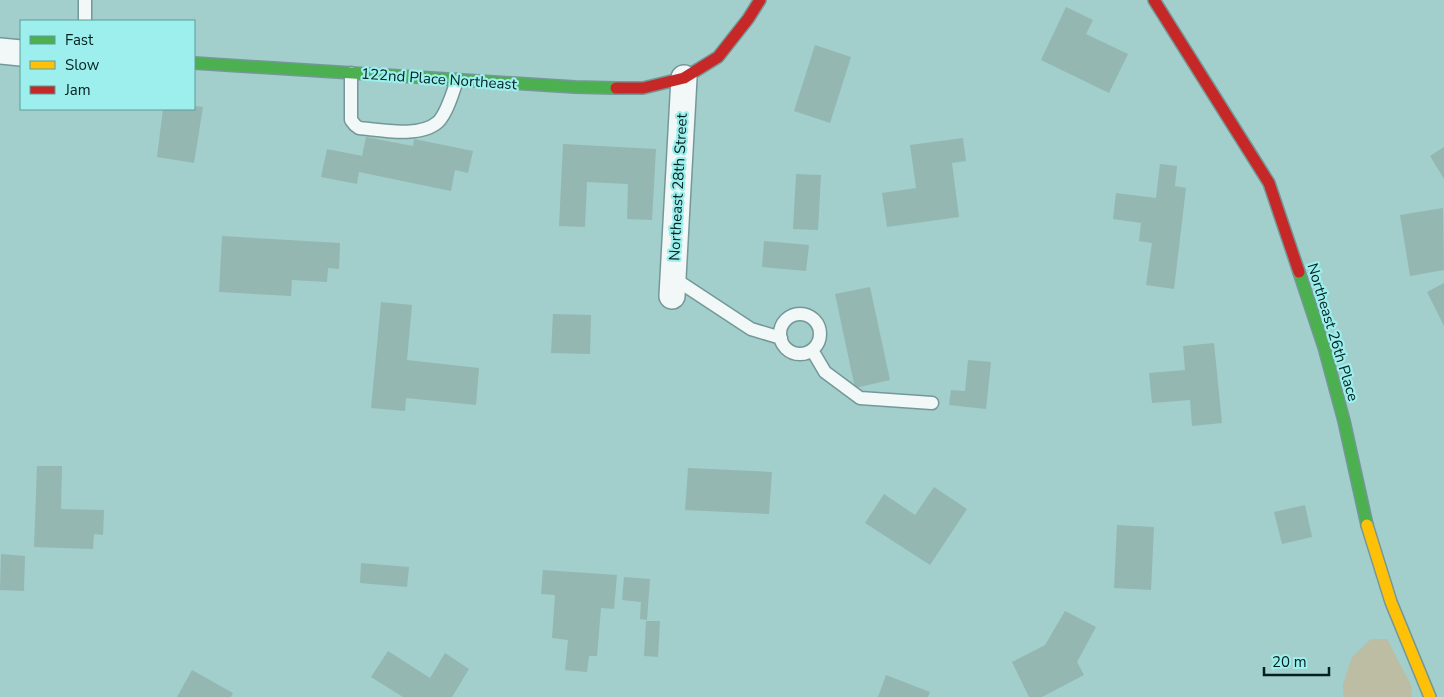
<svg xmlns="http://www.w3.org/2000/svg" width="1444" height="697" font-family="'Nunito Sans',sans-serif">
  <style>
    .green { fill: #bdbda4 }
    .building { fill: #94b7b2 }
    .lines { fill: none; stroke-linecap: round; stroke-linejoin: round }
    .lane-casing { stroke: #749897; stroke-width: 15 }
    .street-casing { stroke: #749897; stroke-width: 28 }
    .fast-casing { stroke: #749897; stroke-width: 14 }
    .slow-casing { stroke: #749897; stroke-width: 14 }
    .jam-casing { stroke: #749897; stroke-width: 14 }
    .lane { stroke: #f1f8f7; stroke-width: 12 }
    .street { stroke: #f1f8f7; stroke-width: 25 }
    .fast { stroke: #4caf50; stroke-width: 11 }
    .slow { stroke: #ffc107; stroke-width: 11 }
    .jam { stroke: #c62828; stroke-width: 11 }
    .labels { text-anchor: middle; stroke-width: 4.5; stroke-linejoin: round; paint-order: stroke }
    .street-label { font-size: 15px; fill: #00201f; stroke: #9cefec }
  </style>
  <rect width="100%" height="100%" fill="#a2cecc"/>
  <!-- green -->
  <path class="green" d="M1371 639H1387L1412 687 1411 697H1343V684L1352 657Z"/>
  <!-- building -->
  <path class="building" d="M1066 7 1093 20 1086 34 1128 54 1109 93 1041 60Z
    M815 45 851 57 830 123 794 111Z
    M194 106 203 107 194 163 157 157 163 109H194Z
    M366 137 413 146 414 139 473 151 468 173 455 170 451 191 359 172 357 184 321 177 327 149 362 156Z
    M963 138 966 161 952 163 959 217 887 227 882 193 916 188 910 145Z
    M563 144 656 149 652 220 627 219 628 184 587 182 585 227 559 226Z
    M1444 147V179L1430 156Z
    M1160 164 1177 166 1175 186 1186 188 1174 289 1146 285 1152 243 1139 241 1141 223 1113 219 1116 193 1156 198Z
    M796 174 821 175 818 230 793 229Z
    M1443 208 1444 270 1410 276 1400 215Z
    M222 236 340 243 339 269 328 268 327 282 292 280 291 296 219 292Z
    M764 241 809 245 806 271 762 267Z
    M1444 283V326L1427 292Z
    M870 287 890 380 855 388 835 294Z
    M381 302 412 305 407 360 479 368 476 405 406 398 405 411 371 408Z
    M553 314 591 315 590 354 551 353Z
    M1214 343 1222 423 1192 426 1190 400 1152 403 1149 373 1185 370 1183 346Z
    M968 360 991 362 986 409 949 405 951 390 965 391Z
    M37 466H62L61 509 104 510 103 535 94 534 93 549 34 547Z
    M688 468 772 472 769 514 685 510Z
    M934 487 967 509 930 565 865 523 884 494 915 515Z
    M1305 505 1312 537 1282 544 1274 512Z
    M1117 525 1154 527 1151 590 1114 588Z
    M1 554 25 556 24 591 0 590Z
    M361 563 409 567 407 587 360 583Z
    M543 570 617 575 614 609 601 608 597 656H589L587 672 565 670 568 640 552 638 555 595 541 594Z
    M624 577 650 579 647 620 640 619 641 602 622 600Z
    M1065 611 1096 627 1077 662 1084 675 1042 697H1029L1012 662 1045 645Z
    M646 621H660L658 657 644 656Z
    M388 651 430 678 445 653 469 669 452 697H403L371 677Z
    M192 670 233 693 231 697H177Z
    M886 675 930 692 928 697H878Z"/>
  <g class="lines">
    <!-- lane casing -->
    <g class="lane-casing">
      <path id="lane" d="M85 0V21
        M351 73V120L355 125 359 128C381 130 420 138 438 122 447 113 453 92 457 80
        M672 277 751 329 781 338
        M780 334a20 20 0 1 1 40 0a20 20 0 1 1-40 0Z
        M812 350 825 372 860 398 932 403"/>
    </g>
    <!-- street casing -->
    <g class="street-casing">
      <path id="street" d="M0 51 21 53
        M672 296 684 78"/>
    </g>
    <!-- fast casing -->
    <g class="fast-casing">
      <path id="fast" d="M194 63 575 87 616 88
        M1299 272 1324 347 1344 421 1367 525"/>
    </g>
    <!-- slow casing -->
    <g class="slow-casing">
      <path id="slow" d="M1367 525 1391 602 1430 697"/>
    </g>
    <!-- jam casing -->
    <g class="jam-casing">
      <path id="jam" d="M1154 0 1269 183 1299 272
        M616 88H643L684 78 718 57 748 19 760 0"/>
    </g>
    <!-- lane -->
    <use href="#lane" class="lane"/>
    <!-- street -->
    <use href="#street" class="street"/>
    <!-- fast -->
    <use href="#fast" class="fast"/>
    <!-- slow -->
    <use href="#slow" class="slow"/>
    <!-- jam -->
    <use href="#jam" class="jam"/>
  </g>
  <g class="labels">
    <!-- street labels -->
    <g class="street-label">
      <text transform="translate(439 79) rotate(4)" y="5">122nd Place Northeast</text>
      <text transform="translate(678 187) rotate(-87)" y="5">Northeast 28th Street</text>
      <text transform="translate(1333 332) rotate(73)" y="5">Northeast 26th Place</text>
    </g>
  </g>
  <!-- legend -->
  <rect x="20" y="20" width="175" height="90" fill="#9cefec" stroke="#5e9c9a"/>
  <rect x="30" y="36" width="25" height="8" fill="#4caf50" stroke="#5e9c9a"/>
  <text x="65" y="45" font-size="15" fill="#00201f">Fast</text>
  <rect x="30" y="61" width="25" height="8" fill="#ffc107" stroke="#5e9c9a"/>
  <text x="65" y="70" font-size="15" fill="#00201f">Slow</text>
  <rect x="30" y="86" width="25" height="8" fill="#c62828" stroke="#5e9c9a"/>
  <text x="65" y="95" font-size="15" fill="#00201f">Jam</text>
  <!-- scale -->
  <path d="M1264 667v8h65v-8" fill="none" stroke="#00201f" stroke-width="2.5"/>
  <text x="1272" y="667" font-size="15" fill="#00201f" stroke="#9cefec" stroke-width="4" paint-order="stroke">20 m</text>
</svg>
